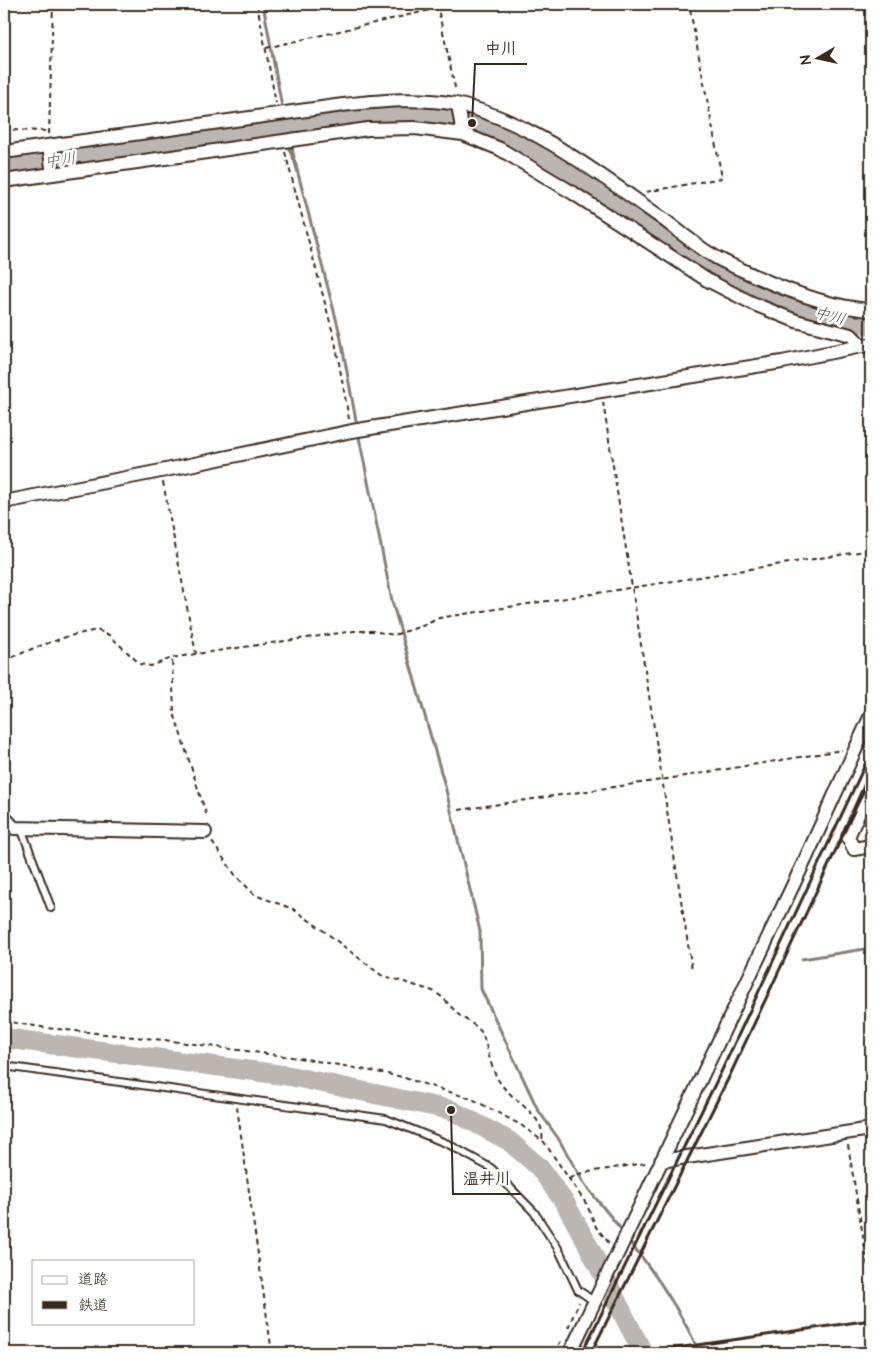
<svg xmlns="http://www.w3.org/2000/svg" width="875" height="1357" font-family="'Architects Daughter','Klee One',sans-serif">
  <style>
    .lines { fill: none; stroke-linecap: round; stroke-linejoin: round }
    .stream { stroke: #887e77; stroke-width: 3 }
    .river { stroke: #bcb6b3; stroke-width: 20 }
    .lane-casing { stroke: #3b2a1e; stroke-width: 10 }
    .street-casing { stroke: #3b2a1e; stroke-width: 16 }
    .path { stroke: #3b2a1e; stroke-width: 2; stroke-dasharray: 5 4; stroke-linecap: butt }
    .lane { stroke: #fff; stroke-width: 6 }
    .street { stroke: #fff; stroke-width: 12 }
    .rail { stroke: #3b2a1e; stroke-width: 3 }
    .labels { text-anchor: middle; stroke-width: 5; stroke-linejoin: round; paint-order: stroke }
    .water-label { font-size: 16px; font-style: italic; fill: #685b52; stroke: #fff }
    .leader { fill: none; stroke: #3b2a1e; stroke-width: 2 }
    .callout-dot { fill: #3b2a1e; stroke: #fff; stroke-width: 2 }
    .callout-label { font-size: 16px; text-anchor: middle; font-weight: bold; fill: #3b2a1e; stroke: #fff; stroke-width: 5; stroke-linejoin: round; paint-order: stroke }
  </style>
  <rect width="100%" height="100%" fill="#fff"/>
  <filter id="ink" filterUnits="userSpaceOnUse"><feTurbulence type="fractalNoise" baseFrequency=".02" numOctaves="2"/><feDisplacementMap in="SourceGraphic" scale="10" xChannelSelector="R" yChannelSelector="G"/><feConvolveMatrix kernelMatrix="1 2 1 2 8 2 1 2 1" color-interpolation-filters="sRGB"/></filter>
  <g filter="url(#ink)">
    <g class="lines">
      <!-- stream -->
      <path class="stream" d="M263 4 282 107
        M283 118 287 137
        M289 126 291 136
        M292 148 294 157
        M289 149 295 162 340 334 357 426
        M358 432 392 601 445 786 480 931 481 989 538 1110 558 1138 585 1185 620 1228
        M802 959 871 948
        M629 1241C657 1275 681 1313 700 1353"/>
      <!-- river -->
      <path class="river" d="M4 167 371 115 409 113 436 115 472 123 498 132 546 158 713 269 751 290 790 302 829 316 871 325
        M4 1038 290 1076 451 1110 509 1141 539 1167 565 1203 588 1245 643 1353"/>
      <!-- lane casing -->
      <g class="lane-casing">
        <path id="lane" d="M21 828 51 908
          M4 1066 386 1119 448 1144 491 1168 534 1212 559 1250 578 1290 595 1302"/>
      </g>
      <!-- street casing -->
      <g class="street-casing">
        <path id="street" d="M458 105 463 134
          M49 146 53 174
          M4 152 343 105C381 101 418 97 456 104 529 119 603 177 663 219 679 231 695 245 712 255 721 261 732 265 742 270 782 289 827 307 871 310
          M4 181 368 129 415 128 463 134 500 149 573 193 707 280 754 304 796 321 851 335 862 346
          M4 502 161 471 352 431 782 362 862 346 871 345
          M871 786 848 837 854 849 871 846
          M4 817 14 828 205 832
          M661 1161 871 1129
          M570 1353 806 858 871 715"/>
      </g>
      <!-- path -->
      <path class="path" d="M257 4 276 103
        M437 4 456 92
        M266 48 456 4
        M4 130 49 131
        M49 134 53 4
        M285 152 335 341 349 419
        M646 192 722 178 689 4
        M603 402 692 970
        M163 482 196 654
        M4 659 6 660 34 648 69 636 97 630 109 635 140 664 151 666 172 658
        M459 810 661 780 842 750
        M206 814 174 713 172 658 196 654 354 631H373L394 635 425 625 439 618 871 550
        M212 842 236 876 255 895 293 909 320 928 381 975 433 991 442 997 459 1015 477 1027 482 1033C488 1048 490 1067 499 1081 509 1099 547 1116 542 1140
        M4 1021 47 1028 164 1040 306 1059 398 1076 472 1099 521 1125 544 1142 587 1205 596 1227 609 1243
        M237 1107 272 1353
        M848 1145 871 1285
        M570 1178 582 1173 646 1163
        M568 1328 579 1302
        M534 1353 556 1349 561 1341"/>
      <!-- lane -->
      <use href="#lane" class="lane"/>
      <!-- street -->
      <use href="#street" class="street"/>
      <!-- rail -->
      <path class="rail" d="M582 1353 722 1070 871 752
        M591 1353 730 1075 871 775
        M642 1353 871 1320"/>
    </g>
  </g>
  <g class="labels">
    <!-- water labels -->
    <g class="water-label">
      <text transform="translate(60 159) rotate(-8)" y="6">中川</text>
      <text transform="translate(830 315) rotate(15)" y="6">中川</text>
    </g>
  </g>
  <!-- callouts -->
  <path class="leader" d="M472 123L475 64H527M451 1110L453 1194H521"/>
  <g class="callout-dot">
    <circle cx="472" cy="123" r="5"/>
    <circle cx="451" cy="1110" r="5"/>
  </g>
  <g class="callout-label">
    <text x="501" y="54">中川</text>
    <text x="487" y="1184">温井川</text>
  </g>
  <!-- margin -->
  <rect width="875" height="1357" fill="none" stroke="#fff" stroke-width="20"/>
  <rect x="10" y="10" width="855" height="1337" fill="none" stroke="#3b2a1e" stroke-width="2" filter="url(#ink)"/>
  <!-- legend -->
  <rect x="32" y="1260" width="162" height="65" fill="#ffffff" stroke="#b1aaa5"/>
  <rect x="42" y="1276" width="25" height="8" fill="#ffffff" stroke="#b1aaa5"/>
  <text x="78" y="1284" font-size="15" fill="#3b2a1e">道路</text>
  <rect x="42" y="1301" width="25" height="8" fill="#3b2a1e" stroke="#b1aaa5"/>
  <text x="78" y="1310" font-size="15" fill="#3b2a1e">鉄道</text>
  <!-- north arrow -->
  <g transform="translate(818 58) rotate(261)" stroke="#ffffff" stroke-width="4" paint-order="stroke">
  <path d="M0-4L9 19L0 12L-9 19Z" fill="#3b2a1e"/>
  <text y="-8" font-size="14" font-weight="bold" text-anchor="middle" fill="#3b2a1e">N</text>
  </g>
</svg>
